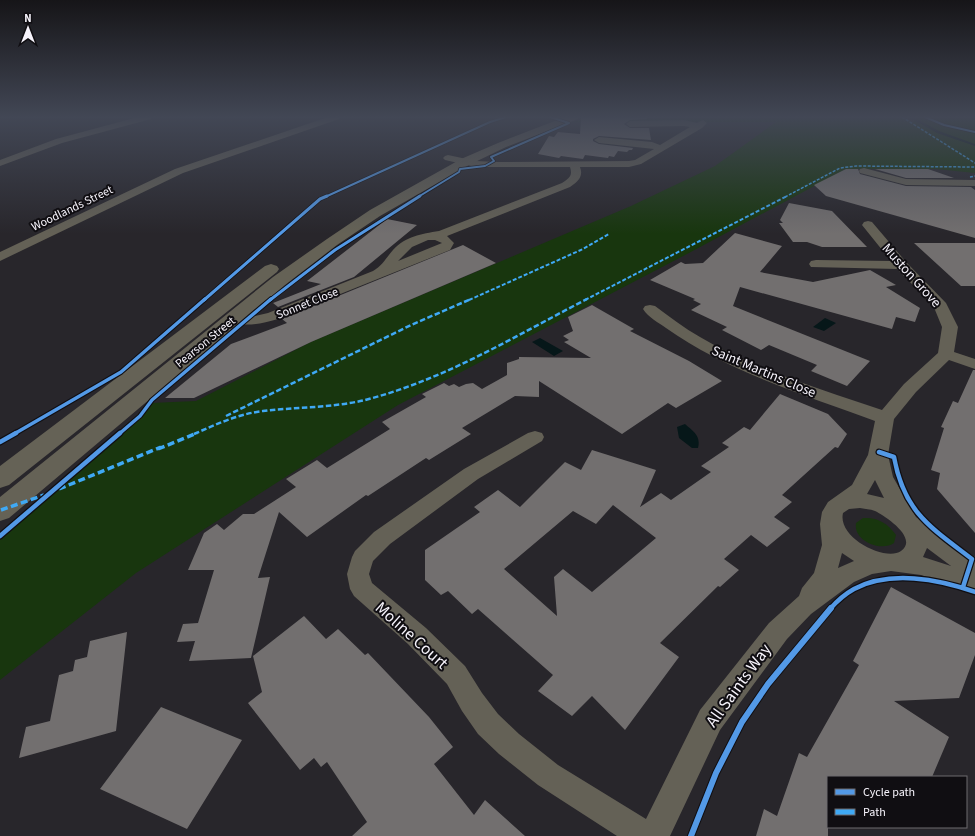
<svg xmlns="http://www.w3.org/2000/svg" width="975" height="836" font-family="'Source Sans 3',sans-serif">
  <style>
    .green { fill: #18360e }
    .water { fill: #061719 }
    .lines { fill: none; stroke-linecap: round; stroke-linejoin: round }
    .stream { fill: #061719; fill-rule: evenodd }
    .building { fill: #726f6f; fill-rule: evenodd }
    .minor { fill: #646156; fill-rule: evenodd }
    .primary { fill: #656256; fill-rule: evenodd }
    .quiet-far3 { stroke: #3fa9f5; stroke-width: 1.5; stroke-dasharray: 3 1.5; stroke-linecap: butt }
    .quiet-far2 { stroke: #3fa9f5; stroke-width: 2; stroke-dasharray: 4 2; stroke-linecap: butt }
    .quiet-far1 { stroke: #3fa9f5; stroke-width: 2.5; stroke-dasharray: 5.5 2.5; stroke-linecap: butt }
    .quiet { stroke: #3fa9f5; stroke-width: 3.5; stroke-dasharray: 7 3.5; stroke-linecap: butt }
    .cycleway-far4-casing { stroke: #100e12; stroke-width: 3.5 }
    .cycleway-far3-casing { stroke: #100e12; stroke-width: 4.5 }
    .cycleway-far2-casing { stroke: #100e12; stroke-width: 5.5 }
    .cycleway-far1-casing { stroke: #100e12; stroke-width: 7 }
    .cycleway-casing { stroke: #100e12; stroke-width: 8 }
    .cycleway-far4 { stroke: #5399e6; stroke-width: 2 }
    .cycleway-far3 { stroke: #5399e6; stroke-width: 3 }
    .cycleway-far2 { stroke: #5399e6; stroke-width: 3.5 }
    .cycleway-far1 { stroke: #5399e6; stroke-width: 4.5 }
    .cycleway { stroke: #5399e6; stroke-width: 6 }
    .labels { text-anchor: middle; stroke-width: 4; stroke-linejoin: round; paint-order: stroke }
    .far-street-label { font-size: 12px; fill: #f6f3fb; stroke: #100e12 }
    .street-label { font-size: 14px; fill: #f6f3fb; stroke: #100e12 }
    .near-street-label { font-size: 17px; fill: #f6f3fb; stroke: #100e12 }
  </style>
  <rect width="100%" height="100%" fill="#28262b"/>
  <!-- green -->
  <path class="green" d="M591 117H647L654 119 660 117H902L912 123 918 117H975V173L936 169H846L687 254 398 405 136 573 0 680V536L151 403 196 401 311 342 631 206 715 166 776 122H573Z
    M863 518C877 517 888 523 896 535L894 543C881 552 853 541 856 523Z"/>
  <!-- water -->
  <path class="water" d="M825 318 836 323 824 331 813 327Z
    M540 338 563 351 554 356 532 342Z
    M685 424C694 432 701 436 698 448H692L679 438 677 427Z"/>
  <g class="lines">
    <!-- stream -->
    <path class="stream" d="M909 117H913L939 131 975 144V146L937 133Z"/>
  </g>
  <!-- building -->
  <path class="building" d="M581 117H646L647 119 630 120 624 124 630 128H649L651 140 599 136 593 139V141L599 144 633 148 632 150H629L627 152 618 151 614 157 609 156 608 158 585 155 583 159 561 156 559 158 538 154 549 136 554 137 558 132 580 134Z
    M846 169H858L860 174 906 186 971 187 975 190V238L826 196 814 185Z
    M875 169H928L954 178H906Z
    M789 203 832 211 867 247H822L807 242H793L779 223H783L780 220Z
    M387 219 417 225 354 277 278 307 273 303 321 284 307 281Z
    M735 233 782 246 760 272 813 282 870 270 896 285 886 287 920 308 915 322 896 317 892 329 740 287 733 306 870 361 847 386 811 371 817 365 769 345 761 350 722 330 727 327 691 310 701 304 693 300 695 299 650 280 681 262 685 264 703 263Z
    M914 243H975V286H961Z
    M463 245 496 263 311 342 194 398H165L231 344 287 323 282 319Z
    M592 305 634 329 630 331 689 361 722 381 676 408 668 403 622 434 539 381V397L515 396 462 428 471 434 429 460 426 458 368 496 366 495 307 537 279 512 258 578 270 577 251 658 189 661 195 641 177 642 183 624 198 623 214 570H188L204 533 217 524 224 530 243 514H254L296 487 286 479 317 460 327 468 390 429 382 422 426 397 422 394 444 383 449 386 454 384 459 387 466 384 473 383 482 389 507 375V363L519 359V357L591 358 564 342 569 340 563 336 573 331 568 317Z
    M973 370H975V533L937 489 940 473 931 470 944 428 941 427 953 401 958 403Z
    M780 394 828 414 847 434 838 448 835 447 782 495 792 502 774 517 790 528 767 547 751 535 724 559 739 570 720 587 718 586 660 643 679 657 625 730 592 696 572 716 538 691 553 675 478 609 472 614 448 591 441 595 425 580V550L480 512 474 507 498 490 520 507 565 462 581 470 592 450 656 470 640 507 661 493 671 500 711 472 701 466 729 447 722 443 744 427 750 430ZM613 505 656 538 592 592 563 569 554 577 557 616 504 569 573 511 596 524Z
    M891 587 975 633V655L959 698 894 701 949 737 932 777H828V836H756L764 809 777 816 799 753 807 757 859 665 853 661Z
    M304 616 326 639 338 629 365 655 368 653 429 717 453 747 434 764 474 815 485 800 525 836H352L367 822 327 762 321 767 314 758 300 770 248 703 262 692 253 656Z
    M127 632 116 731 19 758 26 727 50 721 59 675 73 671 75 660 87 657 90 641Z
    M161 707 242 740 187 829 100 789Z"/>
  <g class="lines">
    <!-- minor -->
    <path class="minor" d="M138 117H152L151 119 62 143 0 166V160L56 139Z
      M328 117H340L339 119 183 173 0 261V252L175 169Z
      M684 120 697 123 703 120 707 123 702 128 641 164 629 167H580C584 177 577 182 570 187L447 236 454 243 450 250 278 319C260 324 247 327 228 322L226 319 228 316 233 315 255 316 268 313 373 271C382 266 386 258 393 250 406 236 421 234 439 231L562 183C569 178 573 176 570 167H476L445 160 443 158 445 156 448 155 476 161 498 162 629 161 635 160 654 149 599 143 594 140 599 137 652 142 660 145 690 127 684 126 630 127 626 124 630 121ZM428 240H435L442 243 398 261 412 247Z
      M864 168 906 179 975 180V186L906 185 860 173 859 171 860 169Z
      M868 221 872 222 906 262 946 303 958 327 954 352 975 359V369L949 360 916 392 894 419 888 455 893 477 916 517 975 557V593L921 575 891 571 872 574 854 582 811 614 787 639 720 730 670 836H617L538 785 499 754 478 734 462 711 447 684 408 644 354 596 350 589 347 574 352 557 355 551 374 532 464 469 528 433 535 431 542 433 544 437 542 441 478 479 390 544 373 561 369 574 372 583 426 628 465 666 482 693 498 714 519 734 558 765 646 819 700 710 769 623 799 596 802 588 814 573 822 545 820 524 822 512 828 502 852 485 868 455 875 421C807 396 726 371 666 328 659 323 648 317 643 309L645 306 650 305 655 306C670 317 684 328 700 337 756 370 821 389 882 410L904 384 938 353 942 327 933 305 897 269 811 267 809 264 811 261 816 260 891 261 862 225 864 222ZM875 480 884 498 867 494ZM860 508C865 509 870 509 875 511 885 516 919 538 901 551 886 562 837 538 843 513L849 509ZM927 548 951 566 923 557ZM842 553 854 561 838 568Z"/>
    <!-- primary -->
    <path class="primary" d="M565 117H579L578 119 506 147 469 165 380 216 337 245 285 285 9 518 0 521V497L273 277 327 239 370 210 461 159 498 143Z
      M271 264 277 266 279 269 277 272 9 485 0 488V466L265 266Z"/>
    <!-- quiet-far3 -->
    <path class="quiet-far3" d="M902 117 975 163
      M970 177 975 176
      M785 197 840 168 856 166 975 167"/>
    <!-- quiet-far2 -->
    <path class="quiet-far2" d="M469 300 583 249 609 234
      M585 300 787 196"/>
    <!-- quiet-far1 -->
    <path class="quiet-far1" d="M226 416 411 325 471 299
      M194 434C217 424 238 414 263 411 296 407 332 408 365 400 444 380 515 336 587 299"/>
    <!-- quiet -->
    <path class="quiet" d="M158 449 197 433
      M59 489 161 447
      M1 510 44 495"/>
    <!-- cycleway-far4 casing -->
    <g class="cycleway-far4-casing">
      <path id="cycleway-far4" d="M925 117 944 125 975 132
        M325 197 490 122 506 117
        M418 197 459 172 460 169 485 166 494 161 491 157 569 123 550 117"/>
    </g>
    <!-- cycleway-far3 casing -->
    <g class="cycleway-far3-casing">
      <path id="cycleway-far3" d="M204 300 320 199 327 196
        M270 300 335 250 420 196"/>
    </g>
    <!-- cycleway-far2 casing -->
    <g class="cycleway-far2-casing">
      <path id="cycleway-far2" d="M14 434 121 372 205 299
        M119 434 140 416 152 400 271 299"/>
    </g>
    <!-- cycleway-far1 casing -->
    <g class="cycleway-far1-casing">
      <path id="cycleway-far1" d="M0 442 16 433
        M879 452 894 457C904 512 930 527 972 559L963 587
        M0 536 120 433
        M830 609C837 601 845 594 854 589 890 570 938 579 975 592"/>
    </g>
    <!-- cycleway casing -->
    <g class="cycleway-casing">
      <path id="cycleway" d="M691 836 716 773 742 722 768 684 831 608"/>
    </g>
    <!-- cycleway-far4 -->
    <use href="#cycleway-far4" class="cycleway-far4"/>
    <!-- cycleway-far3 -->
    <use href="#cycleway-far3" class="cycleway-far3"/>
    <!-- cycleway-far2 -->
    <use href="#cycleway-far2" class="cycleway-far2"/>
    <!-- cycleway-far1 -->
    <use href="#cycleway-far1" class="cycleway-far1"/>
    <!-- cycleway -->
    <use href="#cycleway" class="cycleway"/>
  </g>
  <!-- sky -->
  <linearGradient id="sky" x2="0" y2="1"><stop stop-color="#161518"/><stop offset="0.5" stop-color="#424755"/><stop offset="1" stop-color="#424755" stop-opacity="0"/></linearGradient>
  <rect width="975" height="234" fill="url(#sky)"/>
  <g class="labels">
    <!-- far-street labels -->
    <g class="far-street-label">
      <text transform="translate(72 208) rotate(-26)" y="4">Woodlands Street</text>
      <text transform="translate(307 303) rotate(-22)" y="4">Sonnet Close</text>
      <text transform="translate(205 342) rotate(-39)" y="4">Pearson Street</text>
    </g>
    <!-- street labels -->
    <g class="street-label">
      <text transform="translate(912 275) rotate(48)" y="5">Muston Grove</text>
      <text transform="translate(764 371) rotate(23)" y="5">Saint Martins Close</text>
    </g>
    <!-- near-street labels -->
    <g class="near-street-label">
      <text transform="translate(412 635) rotate(42)" y="6">Moline Court</text>
      <text transform="translate(738 685) rotate(-54)" y="6">All Saints Way</text>
    </g>
  </g>
  <!-- legend -->
  <rect x="827" y="776" width="140" height="52" fill="#100e12" stroke="#6c6a6f"/>
  <rect x="835" y="789" width="20" height="6" fill="#5399e6" stroke="#6c6a6f"/>
  <text x="863" y="796" font-size="12" fill="#f6f3fb">Cycle path</text>
  <rect x="835" y="809" width="20" height="6" fill="#3fa9f5" stroke="#6c6a6f"/>
  <text x="863" y="816" font-size="12" fill="#f6f3fb">Path</text>
  <!-- north arrow -->
  <g transform="translate(28 28)" stroke="#100e12" stroke-width="3" paint-order="stroke">
  <path d="M0-3L7 15L0 10L-7 15Z" fill="#f6f3fb"/>
  <text y="-6" font-size="11" font-weight="bold" text-anchor="middle" fill="#f6f3fb">N</text>
  </g>
</svg>
